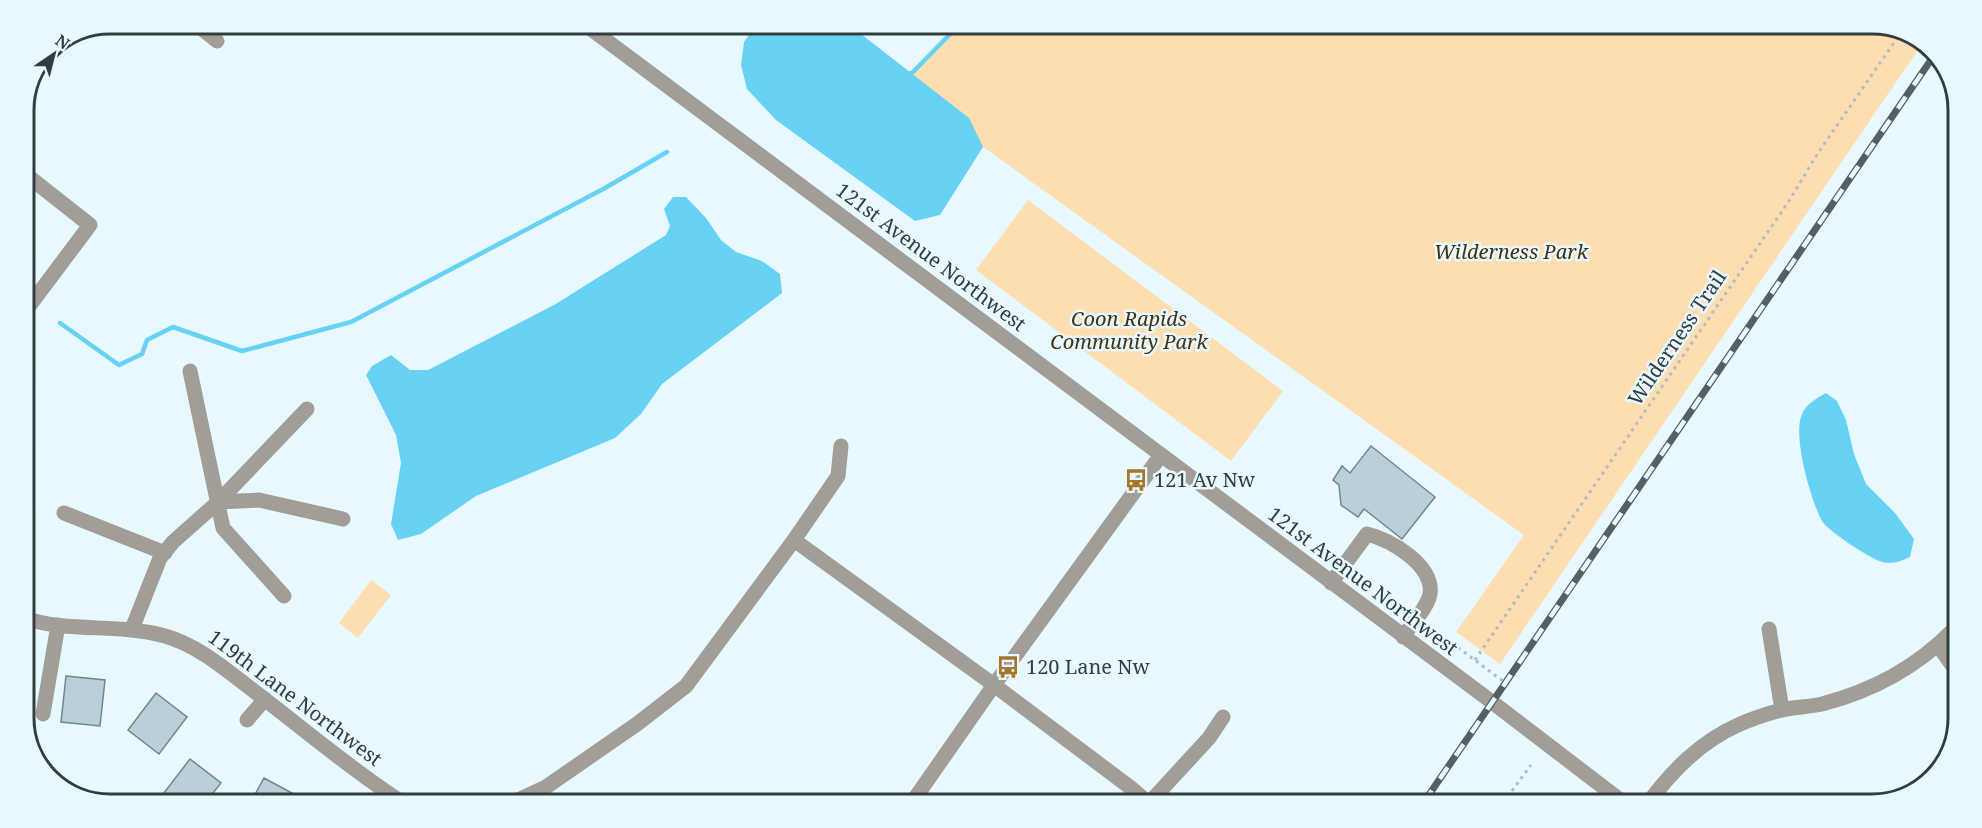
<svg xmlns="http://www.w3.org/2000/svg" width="1982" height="828" font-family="'Noto Serif',serif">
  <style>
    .green { fill: #feddb1 }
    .water { fill: #68d2f4 }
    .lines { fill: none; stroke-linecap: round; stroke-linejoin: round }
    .stream { stroke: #68d2f4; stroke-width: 4.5 }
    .building { fill: #bacfd7; stroke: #72868d; stroke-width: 1.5 }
    .path { stroke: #afbec3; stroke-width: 3; stroke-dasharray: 3 4.5; stroke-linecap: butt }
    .minor { stroke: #a29d96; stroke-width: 15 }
    .rail-casing { stroke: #556064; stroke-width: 7 }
    .rail { stroke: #e7f9ff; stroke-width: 4.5; stroke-dasharray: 14; stroke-linecap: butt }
    .labels { text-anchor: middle; stroke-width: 5; stroke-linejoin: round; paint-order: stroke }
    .park-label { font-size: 20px; font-style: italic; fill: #442f0f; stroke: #e7f9ff }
    .street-label { font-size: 20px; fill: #333c3f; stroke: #e7f9ff }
    .poi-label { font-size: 20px; fill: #333c3f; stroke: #e7f9ff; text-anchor: start }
    .rim { fill: none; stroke: #333c3f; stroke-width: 3 }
  </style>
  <rect width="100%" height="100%" fill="#e7f9ff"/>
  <!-- green -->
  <path class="green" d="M957 27 1904 30 1922 44 1500 664 1456 632 1524 535 983 147 912 74Z
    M1028 200 1283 391 1231 461 976 270Z
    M371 580 391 595 358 638 339 623Z"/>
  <!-- water -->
  <path class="water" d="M755 26 852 27 969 118 983 147 940 215 915 221 776 120 747 89 741 65 744 42Z
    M673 197H686L706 218 721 240 736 252 762 261 780 274 782 293 662 384 641 414 615 438 476 496 421 534 398 540 391 524 401 463 396 435 366 375 372 366 391 355 410 370H428L554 305 666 235 670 226 664 209Z
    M1826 393 1837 401 1846 420 1854 454 1866 484 1895 513 1914 539 1910 557C1900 562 1890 565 1879 561 1867 556 1828 531 1822 521 1811 501 1792 435 1802 414 1806 404 1817 398 1826 393Z"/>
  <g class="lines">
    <!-- stream -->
    <path class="stream" d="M908 74 912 73 957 27
      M60 323 119 365 142 354 147 340 173 327 242 351 351 322 605 188 667 152"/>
  </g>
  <!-- building -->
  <path class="building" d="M1371 446 1435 497 1402 539 1364 509 1358 517 1341 505 1339 485 1333 480 1342 466 1350 473Z
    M66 676 105 680 100 726 61 722Z
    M156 693 187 717 159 754 128 730Z
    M190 759 221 783 209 798H160Z
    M264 778 301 798H253Z"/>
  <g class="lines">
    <!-- path -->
    <path class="path" d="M1428 625 1500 679 1511 685
      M1475 660 1789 201 1816 156 1893 44 1899 30
      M1503 803 1531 765"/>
    <!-- minor -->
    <path class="minor" d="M196 24 217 41
      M587 26 1492 702 1624 803
      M24 173 90 225 24 313
      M190 371 223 528 284 596
      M218 502 259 500 343 519
      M64 513 165 553
      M794 540 994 685 1131 788 1146 801
      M1331 583 1367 534C1391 540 1434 565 1430 594 1427 609 1411 624 1403 637
      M24 618C69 633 119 623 165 636 197 645 224 668 250 688 299 725 345 765 397 799
      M132 629 160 558 173 542 218 502 307 409
      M1769 629 1782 710
      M1938 645 1952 665
      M43 714 58 625
      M247 720 265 699
      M520 799 546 787 637 724 686 686 794 540 838 476 841 446
      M913 801 994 685 1161 455
      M1151 801 1209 738 1223 717
      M1648 803C1672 771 1700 742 1738 725 1751 719 1767 714 1781 710 1794 707 1809 707 1822 704 1872 691 1917 667 1953 630"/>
    <!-- rail casing -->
    <g class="rail-casing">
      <path id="rail" d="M1424 802 1935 54"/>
    </g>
    <!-- rail -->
    <use href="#rail" class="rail"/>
  </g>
  <!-- icons -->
  <defs>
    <g id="bus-bare" transform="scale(1.8)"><path d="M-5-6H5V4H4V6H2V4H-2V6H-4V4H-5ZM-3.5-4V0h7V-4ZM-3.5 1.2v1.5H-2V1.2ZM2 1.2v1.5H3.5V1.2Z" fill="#a57529" stroke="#e7f9ff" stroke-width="2.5" paint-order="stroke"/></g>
  </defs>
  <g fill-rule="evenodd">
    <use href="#bus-bare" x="1136" y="480"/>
    <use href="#bus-bare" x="1008" y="667"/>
  </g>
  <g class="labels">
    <!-- park labels -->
    <g class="park-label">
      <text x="1511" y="259">Wilderness Park</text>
      <text x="1129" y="326">Coon Rapids<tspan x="1129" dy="23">Community Park</tspan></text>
    </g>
    <!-- street labels -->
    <g class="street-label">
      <text transform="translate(931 257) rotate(37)" y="7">121st Avenue Northwest</text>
      <text transform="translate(1677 338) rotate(-56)" y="7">Wilderness Trail</text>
      <text transform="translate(1363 581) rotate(37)" y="7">121st Avenue Northwest</text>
      <text transform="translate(295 698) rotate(37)" y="7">119th Lane Northwest</text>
    </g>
    <!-- poi labels -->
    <g class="poi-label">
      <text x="1154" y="487">121 Av Nw</text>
      <text x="1026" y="674">120 Lane Nw</text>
    </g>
  </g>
  <!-- crop -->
  <path d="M0 0H1982V828H0ZM110 34H1872A76 76 0 0 1 1948 110V718A76 76 0 0 1 1872 794H110A76 76 0 0 1 34 718V110A76 76 0 0 1 110 34Z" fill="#e7f9ff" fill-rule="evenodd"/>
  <path class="rim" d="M110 34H1872A76 76 0 0 1 1948 110V718A76 76 0 0 1 1872 794H110A76 76 0 0 1 34 718V110A76 76 0 0 1 110 34Z"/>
  <!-- north arrow -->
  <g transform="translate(54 54) rotate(35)" stroke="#e7f9ff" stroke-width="4.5" paint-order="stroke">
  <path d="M0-4.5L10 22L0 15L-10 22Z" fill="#333c3f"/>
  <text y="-9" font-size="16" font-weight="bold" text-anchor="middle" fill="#333c3f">N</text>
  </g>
</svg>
